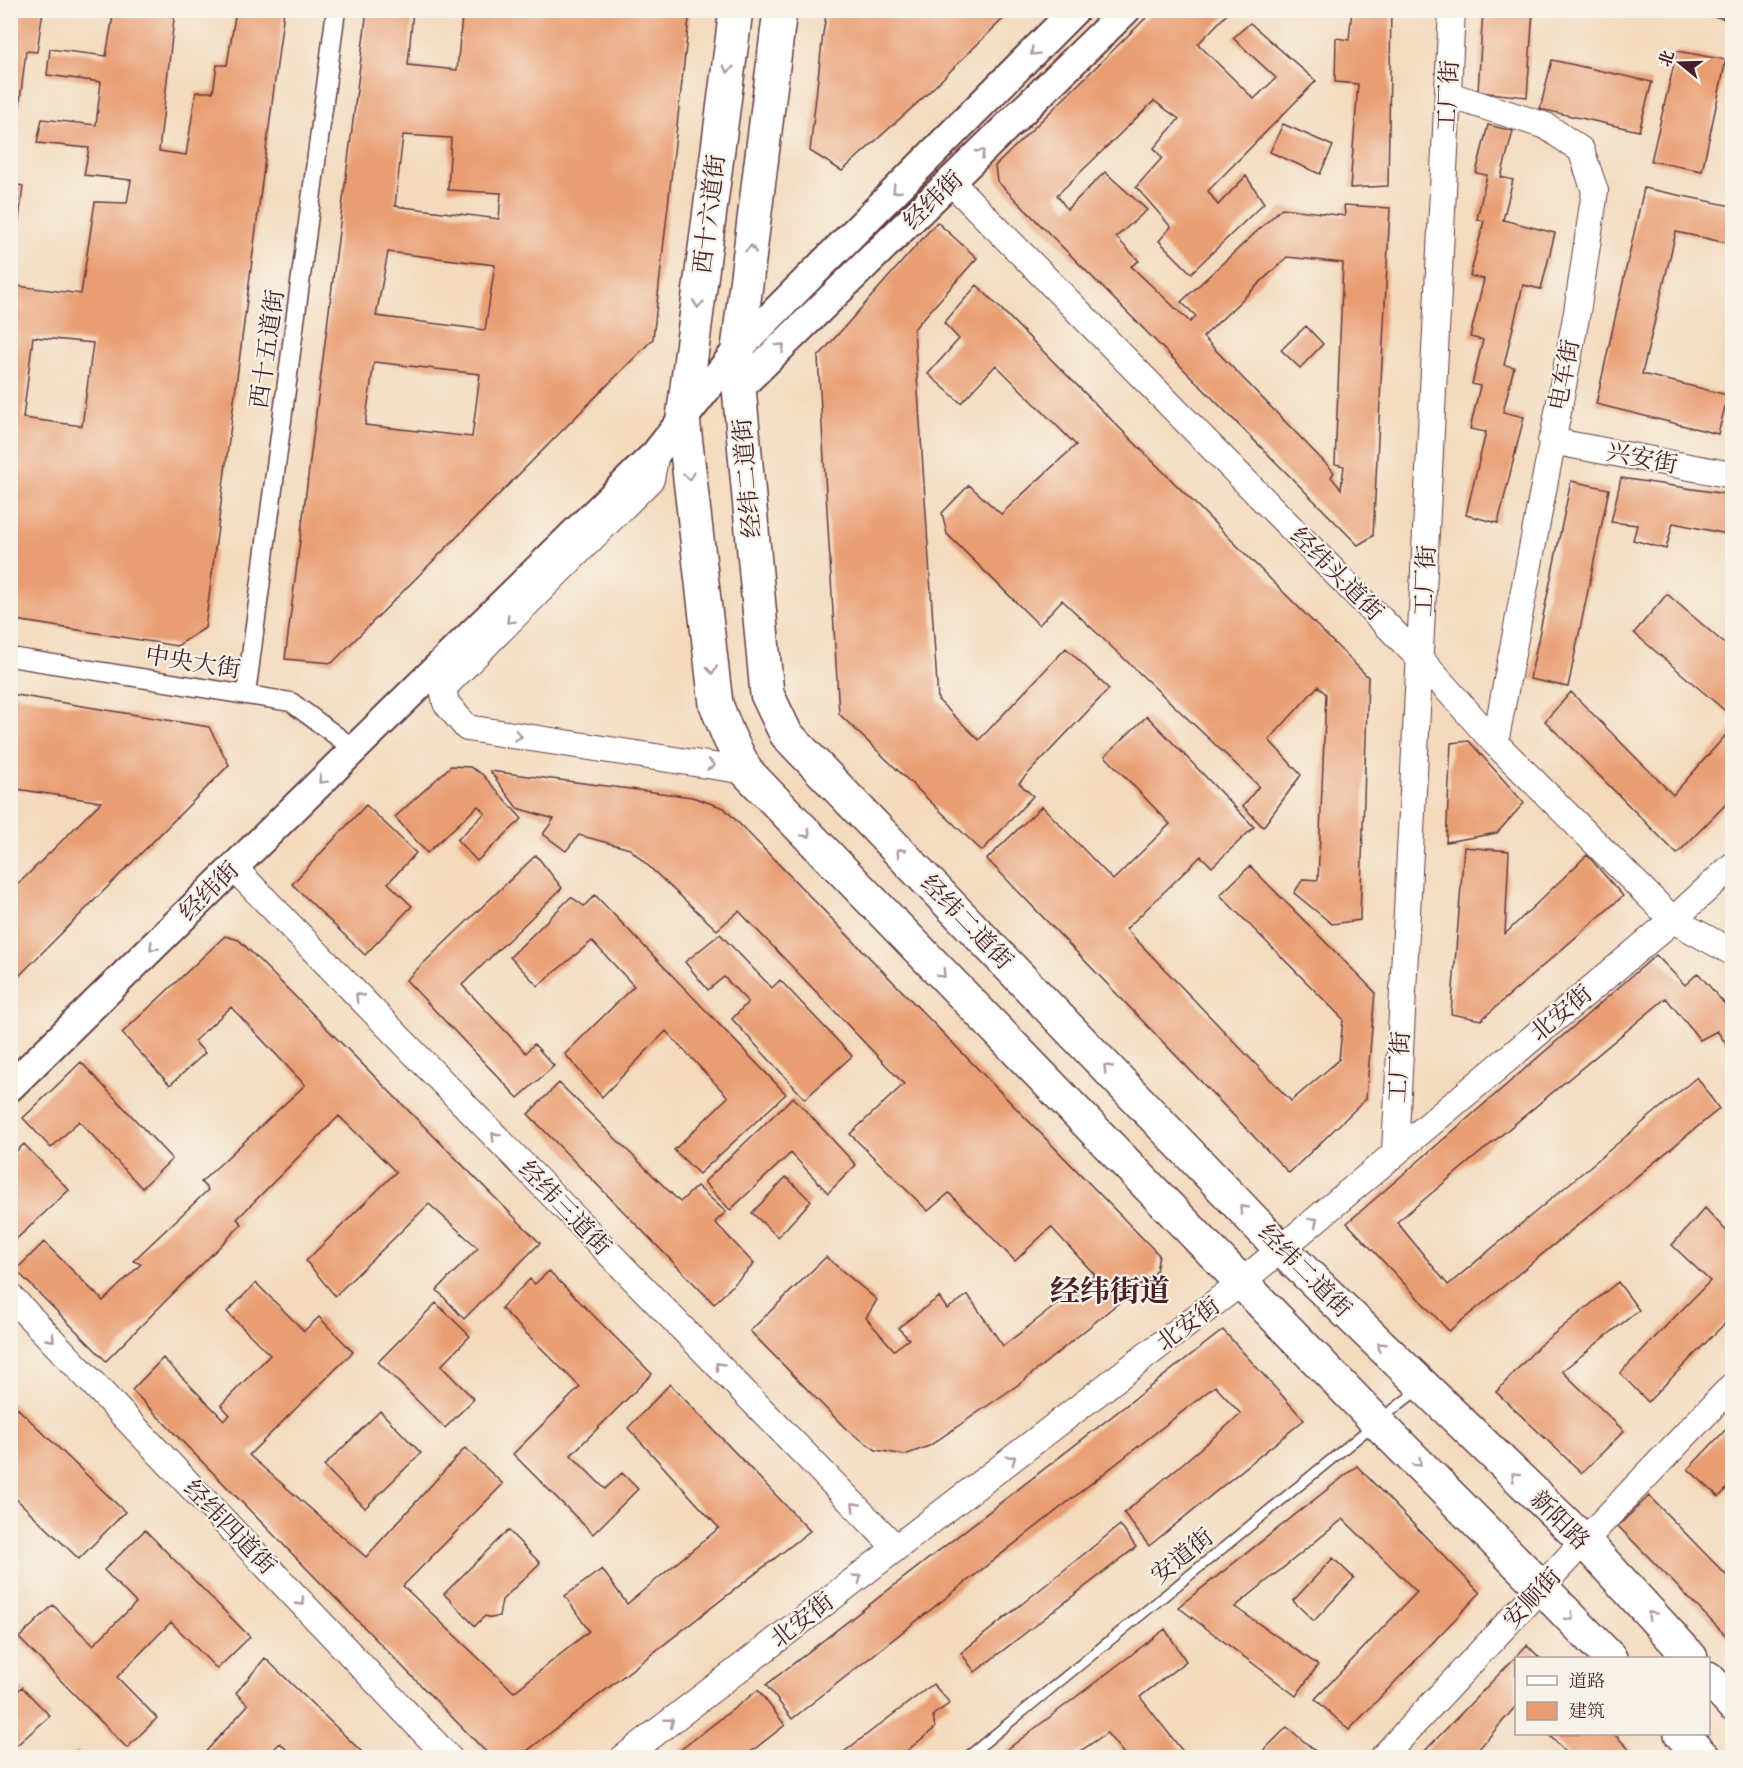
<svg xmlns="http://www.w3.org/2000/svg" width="1743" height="1768" font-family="'IM FELL Great Primer','Noto Serif SC',serif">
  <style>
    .building { fill: #e99d72; fill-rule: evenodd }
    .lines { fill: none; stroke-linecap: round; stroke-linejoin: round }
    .lane-casing { stroke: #633b41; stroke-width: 12 }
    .street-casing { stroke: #633b41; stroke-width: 21 }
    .secondary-casing { stroke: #633b41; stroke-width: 28 }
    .primary-casing { stroke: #633b41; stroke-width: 32 }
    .highway-casing { stroke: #633b41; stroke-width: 36 }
    .lane { stroke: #fff; stroke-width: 9 }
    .street { stroke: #fff; stroke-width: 18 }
    .secondary { stroke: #fff; stroke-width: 26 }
    .primary { stroke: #fff; stroke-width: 28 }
    .highway { stroke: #fff; stroke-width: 33 }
    .oneway { stroke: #ae9aa0 }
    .labels { text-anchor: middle; stroke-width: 4.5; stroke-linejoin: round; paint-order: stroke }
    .street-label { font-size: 24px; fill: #4a1f2b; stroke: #f7f3e8 }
    .district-label { font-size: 30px; font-weight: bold; fill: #4a1f2b; stroke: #f7f3e8 }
  </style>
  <rect width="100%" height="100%" fill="#f7f3e8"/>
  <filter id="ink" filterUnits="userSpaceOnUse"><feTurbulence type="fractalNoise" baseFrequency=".0167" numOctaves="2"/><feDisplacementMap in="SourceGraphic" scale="12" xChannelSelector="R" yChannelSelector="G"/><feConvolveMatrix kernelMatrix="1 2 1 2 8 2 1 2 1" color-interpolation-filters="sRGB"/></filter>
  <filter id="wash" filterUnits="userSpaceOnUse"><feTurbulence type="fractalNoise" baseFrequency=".008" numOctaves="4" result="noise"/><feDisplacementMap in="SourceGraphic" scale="24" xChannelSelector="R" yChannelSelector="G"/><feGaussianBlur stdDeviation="1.35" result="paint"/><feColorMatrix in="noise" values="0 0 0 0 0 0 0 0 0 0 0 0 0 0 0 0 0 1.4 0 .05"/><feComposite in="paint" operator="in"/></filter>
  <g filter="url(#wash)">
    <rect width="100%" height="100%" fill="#f3dabd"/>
    <g id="blocks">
      <!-- building -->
      <path class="building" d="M10 10H43L37 52 26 51 12 169Z
        M114 10H175L159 151 186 155 196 92H213L217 65H227L236 10H284L205 628 177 646 10 619V285L81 294 95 202 127 203 131 180 84 175 89 148 37 143 42 119 96 125 101 82 47 75 50 49 106 56ZM33 337 93 343 82 426 23 418Z
        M367 10H413L408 65 457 70 462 16 428 10H690L653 339 332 663 285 659ZM403 135 451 138 448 190 501 193 499 219 395 206ZM388 252 495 265 485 330 376 316ZM374 362 480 374 472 437 365 425Z
        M827 10H1012L925 96 842 171 810 151 823 33Z
        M1154 10H1231L1198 44 1254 99 1276 78 1233 38 1250 23 1316 81 1208 191 1218 205 1246 176 1264 203 1191 273 1159 241 1171 227 1136 187 1162 158 1154 148 1179 119 1154 101 1057 195 1067 209 1105 172 1147 210 1116 237 1139 261 1131 266 1190 322 1196 316 1181 302 1282 208 1345 216 1344 205 1390 208 1373 536 1358 545 997 181 995 166ZM1287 257 1343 263 1335 464 1344 466 1341 489 1331 477 1334 472 1203 337Z
        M1352 10H1391L1388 186 1350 188 1358 84 1335 82 1336 38 1349 40Z
        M1483 10H1533L1527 97 1478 92Z
        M1692 10H1732V20L1692 12Z
        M1677 51 1726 60 1702 171 1651 161Z
        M1552 60 1652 82 1639 131 1540 109Z
        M1283 124 1333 146 1320 174 1270 152Z
        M1488 125 1513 131 1501 177 1513 180 1503 220 1555 233 1541 289 1523 285 1504 365 1514 367 1503 412 1524 417 1498 523 1466 515 1486 432 1470 429 1480 386 1472 384 1483 340 1470 337 1484 279 1470 276 1484 221 1477 219 1487 175 1476 173Z
        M10 183 23 186 12 276H10Z
        M1644 188 1732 206V244L1676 232 1642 374 1728 395 1718 434 1596 404Z
        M937 222 977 258 914 329 938 700 979 740 1066 648 1109 689 1019 783 1033 796 982 851 839 714 818 357Z
        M977 285 1368 677 1360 920 1332 924 1294 893 1303 879 1318 880 1326 694 1318 686 1269 740 1301 775 1263 827 1243 806 1259 786 1062 600 1039 625 947 534 942 513 969 485 1001 514 1076 445 996 365 961 403 928 374 959 339 944 323Z
        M1306 326 1323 344 1300 368 1281 350Z
        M1621 478 1732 495V535L1673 523 1666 549 1633 540 1637 525 1611 522Z
        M1571 481 1609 489 1568 687 1530 679Z
        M1667 594 1732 650V712L1730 715 1634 633Z
        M1571 692 1673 795 1732 728V798L1677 854 1545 721Z
        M10 694 209 727 229 765 10 985V892L101 802 10 788Z
        M1147 716 1254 827 1212 867 1201 856 1126 929 1291 1101 1339 1060 1343 1019 1220 895 1250 866 1375 992 1366 1099 1289 1173 987 859 1042 806 1113 880 1170 824 1105 756Z
        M1469 741 1524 803 1497 833 1446 842 1451 743Z
        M451 766 470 767 482 774 522 819 477 861 457 840 485 813 478 806 427 853 395 817Z
        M490 771 692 797 724 808 1159 1255 1156 1272 1022 1382 929 1446 905 1455 876 1450 847 1430 750 1331 826 1257 877 1300 866 1318 894 1350 909 1339 898 1328 939 1297 947 1309 968 1295 1003 1346 1095 1275 1051 1227 1015 1261 949 1193 928 1211 850 1134 904 1084 739 911 717 930 630 849 579 835 566 851 543 834 554 819 517 808Z
        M366 805 416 853 388 883 412 906 365 955 292 884Z
        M1464 847 1509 851 1505 934 1587 855 1623 896 1481 1020 1451 1014Z
        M536 855 562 888 462 985 526 1053 534 1044 554 1066 518 1098 406 980Z
        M595 895 786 1094 699 1174 674 1150 728 1097 666 1031 602 1097 565 1054 634 986 592 941 538 986 510 957 571 897 584 906Z
        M720 934 772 988 780 980 852 1056 805 1099 732 1019 748 1002 724 977 708 990 685 962Z
        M225 936 239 940 540 1243 464 1319 437 1290 478 1248 429 1204 335 1296 306 1261 396 1172 339 1116 237 1219 242 1224 106 1361 16 1270 44 1242 103 1301 141 1264 133 1261 208 1190 201 1182 305 1085 231 1007 194 1041 205 1053 170 1085 122 1033Z
        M1656 955 1685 985 1698 973 1729 1009 1732 1008V1052L1717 1031 1700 1040 1666 998 1397 1222 1448 1285 1697 1077 1719 1109 1449 1331 1347 1223Z
        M81 1062 172 1159 142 1188 79 1121 51 1148 23 1118Z
        M559 1083 680 1202 697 1186 726 1212 715 1222 754 1264 714 1304 528 1114Z
        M793 1097 856 1165 828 1193 791 1153 730 1210 704 1182Z
        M24 1144 69 1190 10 1245V1157Z
        M786 1177 811 1201 778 1237 752 1213Z
        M1705 1208 1732 1237V1316L1648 1402 1620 1373 1710 1281 1672 1245Z
        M549 1271 652 1374 571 1455 605 1489 622 1473 638 1489 593 1534 513 1454 580 1387 501 1308 530 1279 535 1284Z
        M1618 1282 1639 1310 1562 1371 1624 1431 1582 1473 1496 1392 1539 1346Z
        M256 1283 304 1331 319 1317 353 1352 249 1455 366 1557 465 1448 503 1484 403 1586 514 1692 589 1631 565 1596 602 1569 627 1604 719 1528 628 1428 670 1384 810 1531 518 1758H492L132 1390 163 1358 224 1420 230 1415 221 1405 270 1355 227 1312Z
        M436 1303 470 1336 441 1366 474 1399 445 1428 378 1362Z
        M1223 1330 1304 1420 1149 1546 1124 1513 1241 1414 1215 1386 792 1719 766 1685Z
        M10 1401 125 1512 79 1559 10 1493Z
        M380 1411 421 1453 365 1508 324 1466Z
        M1732 1423V1483L1719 1497 1688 1469Z
        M1357 1466 1480 1593 1349 1730 1315 1699 1417 1592 1343 1519 1235 1607 1318 1665 1296 1696 1178 1607Z
        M1649 1496 1732 1581V1642L1618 1526Z
        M1120 1525 1136 1547 975 1672 961 1653Z
        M145 1530 250 1637 217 1669 171 1622 117 1677 157 1718 127 1748 19 1638 53 1605 93 1645 136 1603 104 1570Z
        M508 1530 540 1563 502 1600 499 1616 492 1618 485 1616 475 1626 444 1594Z
        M1333 1558 1354 1578 1314 1621 1293 1601Z
        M1165 1629 1186 1661 1140 1697 1188 1758H1127L1107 1733 1070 1758H996Z
        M1527 1645 1540 1658H1516V1706L1471 1758H1418Z
        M265 1658 368 1758H295L280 1743 265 1758H200L248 1705 236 1693Z
        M933 1684 950 1703 933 1715 935 1728 898 1758H836Z
        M22 1687 50 1716 10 1751V1698Z
        M758 1690 785 1725 743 1758H670Z
        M1287 1727 1320 1755 1317 1758H1256Z
        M1548 1734H1614L1638 1758H1572Z
        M77 1751 82 1758H71Z"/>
    </g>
  </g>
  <g filter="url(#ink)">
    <use href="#blocks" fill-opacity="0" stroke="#633b41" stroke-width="1.5"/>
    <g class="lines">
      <!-- lane casing -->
      <g class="lane-casing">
        <path id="lane" d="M966 1758 1377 1422 1418 1390"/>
      </g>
      <!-- street casing -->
      <g class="street-casing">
        <path id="street" d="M10 657 291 702 354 749
          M246 694 336 10"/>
      </g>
      <!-- secondary casing -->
      <g class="secondary-casing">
        <path id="secondary" d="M1449 95 1546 126 1581 150 1595 191 1577 312 1495 743
          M951 182 1421 660 1495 743 1673 920 1732 952
          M1551 441 1732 475
          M656 453 651 479 443 688 446 703 467 728 746 771
          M234 868 896 1548
          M1395 1152 1452 10
          M10 1296 449 1758
          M623 1758 1238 1285 1673 920 1732 866
          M1382 1758 1584 1541 1732 1386"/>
      </g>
      <!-- primary casing -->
      <g class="primary-casing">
        <path id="primary" d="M739 388 1126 10
          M10 1087 656 453 738 349 1075 10"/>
      </g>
      <!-- highway casing -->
      <g class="highway-casing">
        <path id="highway" d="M736 10 683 418 716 704 728 735 746 771 1377 1422 1542 1588 1610 1658
          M780 10 738 349 739 388 767 694 786 734 1281 1249 1584 1541 1691 1658
          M1708 1678 1732 1704
          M1681 1734 1704 1758"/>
      </g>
      <!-- lane -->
      <use href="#lane" class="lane"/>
      <!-- street -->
      <use href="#street" class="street"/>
      <!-- secondary -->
      <use href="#secondary" class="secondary"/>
      <!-- primary -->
      <use href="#primary" class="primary"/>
      <!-- highway -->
      <use href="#highway" class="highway"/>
    </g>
    <!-- one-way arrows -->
    <defs><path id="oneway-chevron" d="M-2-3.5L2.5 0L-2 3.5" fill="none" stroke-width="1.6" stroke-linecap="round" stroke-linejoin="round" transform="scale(1.5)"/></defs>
    <g class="oneway">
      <use href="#oneway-chevron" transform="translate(1034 52) rotate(135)"/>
      <use href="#oneway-chevron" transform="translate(728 69) rotate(97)"/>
      <use href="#oneway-chevron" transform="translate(981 153) rotate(-44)"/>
      <use href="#oneway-chevron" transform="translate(896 190) rotate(135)"/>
      <use href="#oneway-chevron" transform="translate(751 249) rotate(-83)"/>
      <use href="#oneway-chevron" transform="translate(698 304) rotate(97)"/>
      <use href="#oneway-chevron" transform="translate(781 347) rotate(-44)"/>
      <use href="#oneway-chevron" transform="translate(689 476) rotate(83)"/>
      <use href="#oneway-chevron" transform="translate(510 620) rotate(135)"/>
      <use href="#oneway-chevron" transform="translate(712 670) rotate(83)"/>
      <use href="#oneway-chevron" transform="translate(518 736) rotate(9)"/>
      <use href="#oneway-chevron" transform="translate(711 765) rotate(9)"/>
      <use href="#oneway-chevron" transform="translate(322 780) rotate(135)"/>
      <use href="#oneway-chevron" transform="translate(807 834) rotate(46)"/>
      <use href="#oneway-chevron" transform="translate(900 852) rotate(-134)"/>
      <use href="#oneway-chevron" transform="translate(153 947) rotate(135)"/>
      <use href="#oneway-chevron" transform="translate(942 974) rotate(46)"/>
      <use href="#oneway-chevron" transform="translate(359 997) rotate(-134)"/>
      <use href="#oneway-chevron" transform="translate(1107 1068) rotate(-134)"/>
      <use href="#oneway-chevron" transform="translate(495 1136) rotate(-134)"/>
      <use href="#oneway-chevron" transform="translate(1243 1209) rotate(-134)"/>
      <use href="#oneway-chevron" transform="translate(1314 1221) rotate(-40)"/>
      <use href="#oneway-chevron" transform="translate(51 1338) rotate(46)"/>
      <use href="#oneway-chevron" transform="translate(1381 1346) rotate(-136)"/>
      <use href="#oneway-chevron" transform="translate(719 1366) rotate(-134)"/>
      <use href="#oneway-chevron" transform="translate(1012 1459) rotate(-37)"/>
      <use href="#oneway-chevron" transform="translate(1418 1463) rotate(45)"/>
      <use href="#oneway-chevron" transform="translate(1515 1476) rotate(-136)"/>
      <use href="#oneway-chevron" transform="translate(855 1506) rotate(-134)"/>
      <use href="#oneway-chevron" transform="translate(858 1578) rotate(-38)"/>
      <use href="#oneway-chevron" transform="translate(301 1602) rotate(46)"/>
      <use href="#oneway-chevron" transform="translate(1651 1615) rotate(-133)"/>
      <use href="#oneway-chevron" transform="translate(1570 1617) rotate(46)"/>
      <use href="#oneway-chevron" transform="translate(670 1722) rotate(-38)"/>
    </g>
  </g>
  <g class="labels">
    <!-- street labels -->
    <g class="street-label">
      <text transform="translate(1448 96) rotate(-87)" y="8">工厂街</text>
      <text transform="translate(933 200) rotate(-44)" y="8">经纬街</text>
      <text transform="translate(709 214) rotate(-83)" y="8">西十六道街</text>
      <text transform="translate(267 349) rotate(-82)" y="8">西十五道街</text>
      <text transform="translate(1564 375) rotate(-79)" y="8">电车街</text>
      <text transform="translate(1642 458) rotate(11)" y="8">兴安街</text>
      <text transform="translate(747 478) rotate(-95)" y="8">经纬二道街</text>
      <text transform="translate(1337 574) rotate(45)" y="8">经纬头道街</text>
      <text transform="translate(1425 581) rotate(-87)" y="8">工厂街</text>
      <text transform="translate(193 662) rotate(9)" y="8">中央大街</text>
      <text transform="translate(209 891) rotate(-45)" y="8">经纬街</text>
      <text transform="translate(967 922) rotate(46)" y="8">经纬二道街</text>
      <text transform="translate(1561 1013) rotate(-40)" y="8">北安街</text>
      <text transform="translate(1399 1067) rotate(-87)" y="8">工厂街</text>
      <text transform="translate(565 1208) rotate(46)" y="8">经纬三道街</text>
      <text transform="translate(1305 1271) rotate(45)" y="8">经纬二道街</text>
      <text transform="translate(1188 1324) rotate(-37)" y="8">北安街</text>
      <text transform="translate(1560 1520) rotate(45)" y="8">新阳路</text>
      <text transform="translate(230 1527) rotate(46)" y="8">经纬四道街</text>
      <text transform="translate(1182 1556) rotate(-39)" y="8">安道街</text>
      <text transform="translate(1532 1598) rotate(-47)" y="8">安顺街</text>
      <text transform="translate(802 1620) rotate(-38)" y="8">北安街</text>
    </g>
    <!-- district labels -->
    <g class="district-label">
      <text x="1110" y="1301">经纬街道</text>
    </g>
  </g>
  <!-- margin -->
  <rect width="1743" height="1768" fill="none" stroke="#f7f3e8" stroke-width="36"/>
  <!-- legend -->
  <rect x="1515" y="1657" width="195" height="78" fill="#f7f3e8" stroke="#b29e9c" stroke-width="1.5"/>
  <rect x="1527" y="1676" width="30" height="9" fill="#ffffff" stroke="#b29e9c" stroke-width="1.5"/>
  <text x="1569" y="1687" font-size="18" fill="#4a1f2b">道路</text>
  <rect x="1527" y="1702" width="30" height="18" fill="#e99d72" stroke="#b29e9c" stroke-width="1.5"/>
  <text x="1569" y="1717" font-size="18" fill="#4a1f2b">建筑</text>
  <!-- north arrow -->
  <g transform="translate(1680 63) rotate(289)" stroke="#f7f3e8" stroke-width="4.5" paint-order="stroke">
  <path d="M0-4.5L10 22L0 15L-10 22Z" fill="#4a1f2b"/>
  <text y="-9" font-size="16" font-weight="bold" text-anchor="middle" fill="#4a1f2b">北</text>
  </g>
</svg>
